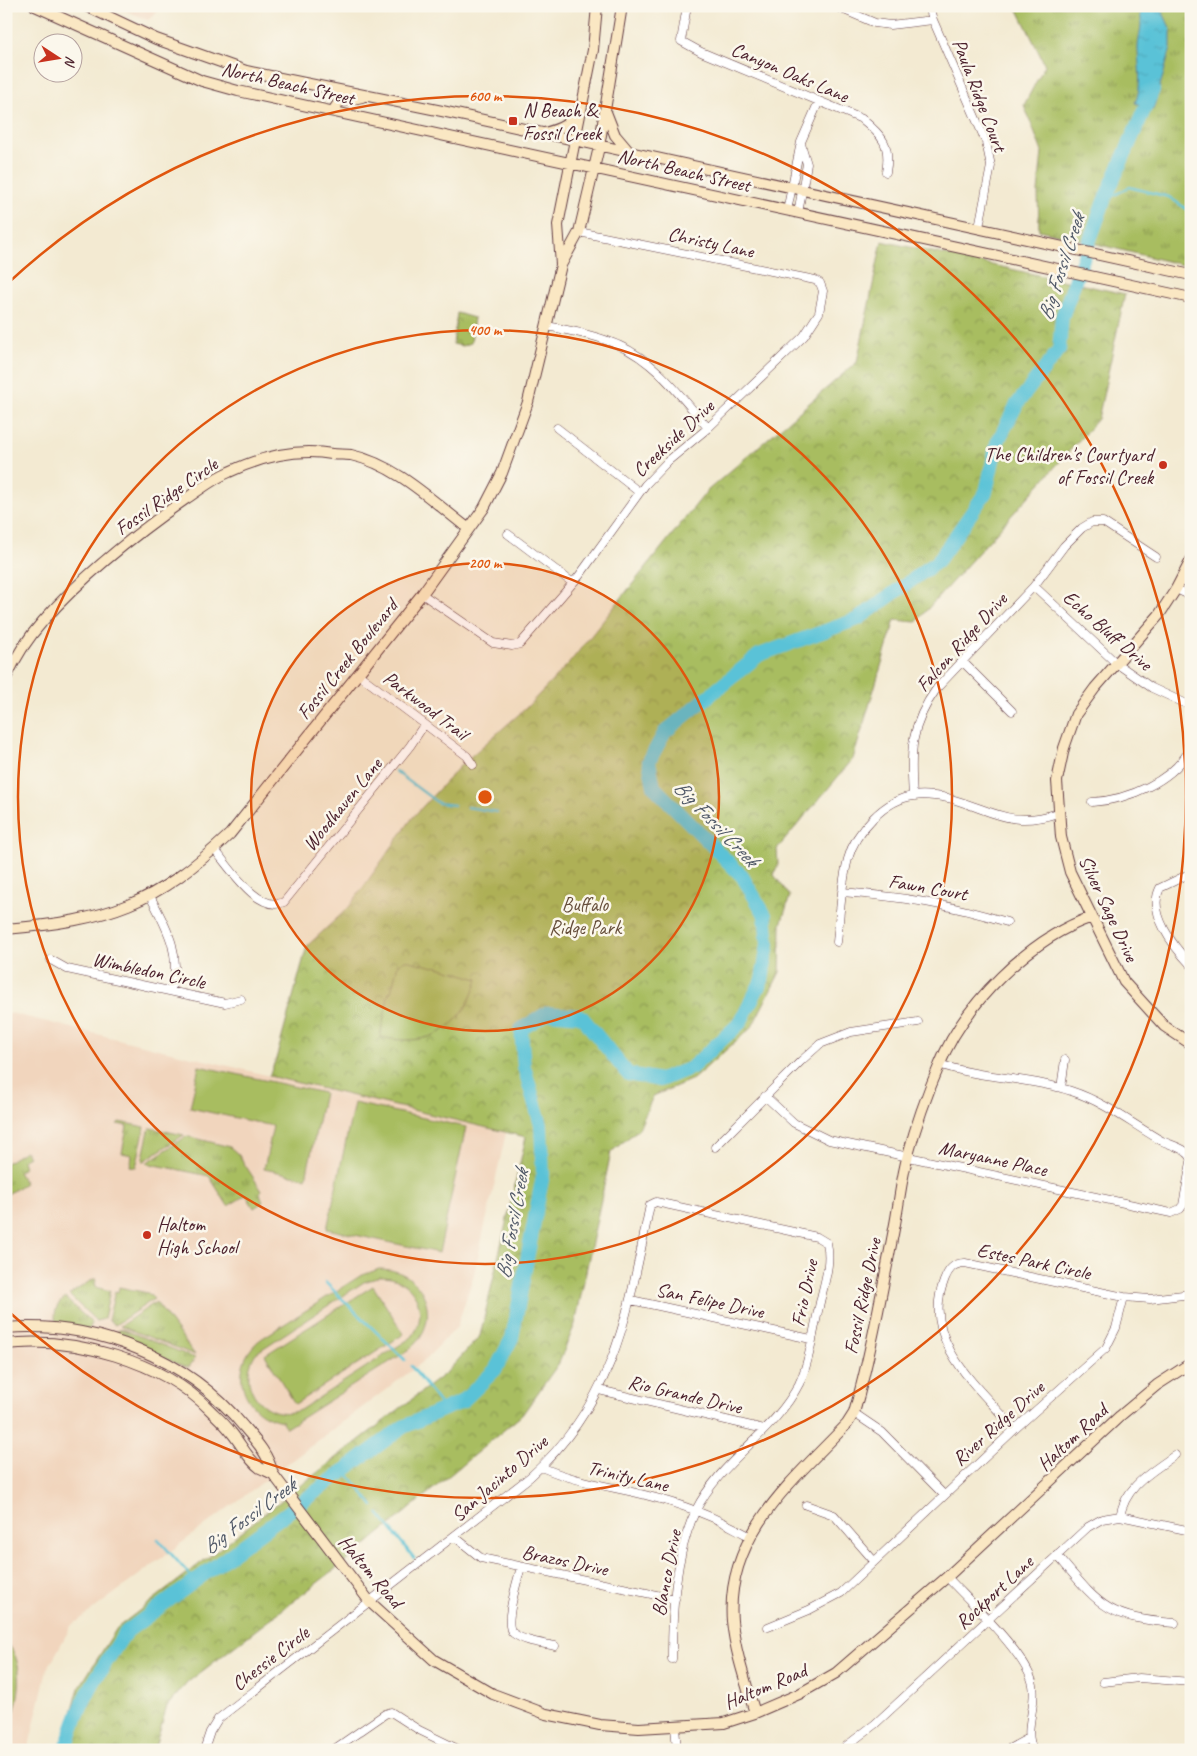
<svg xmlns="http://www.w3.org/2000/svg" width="1197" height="1756" font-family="Caveat,sans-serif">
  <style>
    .built { fill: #f1d5bd }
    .grass { fill: url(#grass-tufts); stroke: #796e46 }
    .park { fill: url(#park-crowns); stroke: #796e46 }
    .garden { fill: #a8bd61; stroke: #796e46; fill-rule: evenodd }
    .water { fill: url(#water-ripples); stroke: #527081 }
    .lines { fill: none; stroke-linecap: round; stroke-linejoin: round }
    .stream { stroke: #5ac2d7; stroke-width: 2.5 }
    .river { stroke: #5ac2d7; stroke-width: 14 }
    .street-casing { stroke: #633d44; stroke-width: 9 }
    .secondary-casing { stroke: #633d44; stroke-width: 12 }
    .street { stroke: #fff; stroke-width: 8 }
    .secondary { stroke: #fae7c3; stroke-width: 10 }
    .ring { fill: none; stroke: #e0560e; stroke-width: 2.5 }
    .poi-dot { fill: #c8321e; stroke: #fbf7ec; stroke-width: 2 }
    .labels { text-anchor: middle; stroke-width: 5; stroke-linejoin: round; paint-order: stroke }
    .street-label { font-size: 20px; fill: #4a1f2b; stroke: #fbf7ec }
    .poi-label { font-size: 20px; fill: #4a1f2b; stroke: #fbf7ec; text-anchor: start }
    .park-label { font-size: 20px; fill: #664e3b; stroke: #fbf7ec }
    .water-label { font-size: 21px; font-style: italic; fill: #505867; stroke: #fbf7ec }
    .centre { fill: #e0560e; stroke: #fbf7ec; stroke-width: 2.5 }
    .ring-label { font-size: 15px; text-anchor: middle; font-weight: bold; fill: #e0560e; stroke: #fbf7ec; stroke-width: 5; stroke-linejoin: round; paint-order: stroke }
  </style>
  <defs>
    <pattern id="grass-tufts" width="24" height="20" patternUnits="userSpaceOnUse" patternTransform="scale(1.25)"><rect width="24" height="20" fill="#a8bd61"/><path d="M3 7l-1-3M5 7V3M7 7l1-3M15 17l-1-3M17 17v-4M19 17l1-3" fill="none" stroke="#8b9950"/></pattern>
    <pattern id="park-crowns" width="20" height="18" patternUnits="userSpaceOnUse" patternTransform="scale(1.25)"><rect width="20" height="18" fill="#a8bd61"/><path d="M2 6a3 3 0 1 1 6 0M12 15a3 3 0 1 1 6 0" fill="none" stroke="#8b9950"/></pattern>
    <pattern id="water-ripples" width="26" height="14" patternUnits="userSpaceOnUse" patternTransform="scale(1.25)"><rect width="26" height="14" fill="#5ac2d7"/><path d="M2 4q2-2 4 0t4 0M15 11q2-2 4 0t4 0" fill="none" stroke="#50a6b9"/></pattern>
  </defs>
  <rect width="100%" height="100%" fill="#fbf7ec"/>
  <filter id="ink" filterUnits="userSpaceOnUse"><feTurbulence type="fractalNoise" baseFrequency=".02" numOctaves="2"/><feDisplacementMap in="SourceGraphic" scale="10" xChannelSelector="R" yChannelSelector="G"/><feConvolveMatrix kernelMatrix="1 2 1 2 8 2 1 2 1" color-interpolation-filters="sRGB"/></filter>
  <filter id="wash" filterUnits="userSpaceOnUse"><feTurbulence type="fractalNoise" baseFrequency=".0096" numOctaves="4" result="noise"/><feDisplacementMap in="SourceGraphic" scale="20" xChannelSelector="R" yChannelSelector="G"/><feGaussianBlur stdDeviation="1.12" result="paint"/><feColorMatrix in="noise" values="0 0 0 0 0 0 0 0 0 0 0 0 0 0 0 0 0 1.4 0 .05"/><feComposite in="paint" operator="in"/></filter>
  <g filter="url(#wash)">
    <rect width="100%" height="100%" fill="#f3ead2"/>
    <!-- built -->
    <path class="built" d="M115 6H164L148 20Z
      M6 1012 506 1133 474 1274 457 1327 424 1361 71 1626 47 1670 28 1750H6Z"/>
    <!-- grass -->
    <path class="grass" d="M1016 6H1191V267L1039 230 1038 192 1042 152 1024 105 1045 65Z
      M119 1122 145 1127 136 1167 130 1166 132 1155 122 1153 127 1126 117 1124Z
      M151 1128 184 1135 142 1162 149 1130Z
      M187 1136 230 1147 238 1154 262 1191 260 1193 263 1202 254 1208 246 1195 228 1206 209 1176 146 1163Z
      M25 1151 29 1156 22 1160 24 1168 18 1172 25 1183 6 1195V1163Z
      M93 1279H96L95 1287 110 1291 104 1319 96 1321 69 1295Z
      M119 1287 148 1293 154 1299 115 1325 108 1320 115 1291 118 1292Z
      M65 1298 92 1323 89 1330 56 1323C53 1313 57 1303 65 1298Z
      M156 1302 195 1355 120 1326Z
      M122 1329 195 1358 189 1367H184L117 1337V1331Z"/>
    <!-- park -->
    <path class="park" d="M882 241 1125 294 1098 419 916 622 895 620 853 759 777 849 778 865 774 875 790 896 781 924 780 972 752 1027 693 1079 653 1096 639 1129 611 1152 575 1324 559 1363 522 1415 355 1554 188 1682 167 1706 154 1750H61L79 1688 117 1628 447 1372 480 1336 526 1137 269 1076 276 1059 307 946 349 907 413 817 461 765 526 708 570 662 707 491 857 362Z
      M457 313 474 318 471 343 462 346 453 344Z"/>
    <!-- garden -->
    <path class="garden" d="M405 960 434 967 435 966 478 979C462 1029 432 1048 380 1037L389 992H391L398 964Z
      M199 1066 324 1093 306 1178 264 1169 273 1126 190 1108Z
      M354 1103 466 1127 439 1253 327 1229Z
      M379 1269C427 1269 445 1323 407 1351L286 1428 283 1421C240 1415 227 1365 261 1339L360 1276ZM380 1277C413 1276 431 1310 412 1337L300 1410C263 1423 235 1384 256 1353L364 1282Z
      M373 1286 404 1334 295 1404 265 1355Z
      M6 1642C29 1665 18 1708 6 1734Z"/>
    <!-- water -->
    <path class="water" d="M1137 6H1160L1171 30V48L1153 110 1135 103C1142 86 1139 70 1138 52 1137 36 1146 21 1137 6Z"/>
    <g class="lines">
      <!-- stream -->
      <path class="stream" d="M1104 201 1129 187 1169 197 1191 212
        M395 771 438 803 454 805
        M467 807 497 812
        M325 1282 405 1360
        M411 1366 444 1409
        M345 1470 373 1506
        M378 1513 414 1558
        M158 1539 195 1581"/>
      <!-- river -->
      <path class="river" d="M66 1750C77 1705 100 1670 126 1632L403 1427 463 1401 495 1370 512 1338 543 1175 541 1125 524 1067 521 1029 547 1013 581 1016 628 1074 660 1080 691 1068 740 1023 762 980 768 944 765 915 742 876 654 787 649 761 665 732 759 655 858 619 938 561 986 492 997 443 1017 404 1059 350 1062 317 1104 201 1153 90"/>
    </g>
  </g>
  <g filter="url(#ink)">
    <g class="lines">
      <!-- street casing -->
      <g class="street-casing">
        <path id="street" d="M687 6 681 41 701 52 862 119C883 136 891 145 886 172
          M835 6 875 23 890 25 933 20
          M929 6 933 20 986 142 991 166 979 227
          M787 211 801 142 819 101
          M798 213 807 164 801 144
          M547 326C571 331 596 335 618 345 656 361 682 398 708 428
          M557 428 639 492
          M508 534 573 583
          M1034 586 1116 663 1152 688 1191 706
          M1176 589 1191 596
          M422 594 493 643 512 646 520 644 579 576 645 485 668 461 708 428 804 336 819 313 823 291 820 283 815 280 579 232
          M962 661 1012 711
          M358 674 467 756 473 765
          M913 796C910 752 910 725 937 688L1034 586 1064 546 1082 528 1092 522H1103L1156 557
          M1092 802C1128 800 1174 781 1191 747
          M214 849C229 866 258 914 284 902L410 746 424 725
          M1191 873 1160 888C1147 913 1174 947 1191 965
          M842 892C904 897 948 904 1007 922
          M150 896C166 926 184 957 170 991
          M837 942C840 915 841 885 848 859 855 832 885 799 914 796 924 794 937 796 948 798 993 810 1009 829 1058 813
          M51 960 67 969 225 1003 241 999
          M939 1064C982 1079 1029 1077 1071 1091 1105 1102 1132 1124 1162 1141 1171 1145 1188 1149 1191 1158
          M1061 1088 1065 1060
          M765 1096 794 1123 829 1140 1171 1213 1180 1209 1183 1205 1191 1162
          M715 1147 801 1061 820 1044 851 1032 918 1022
          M631 1300 811 1339
          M599 1390 764 1429
          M854 1413 882 1432 944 1495
          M1015 1429C980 1389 920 1341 944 1281 948 1270 953 1263 965 1263L1124 1297 1150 1299 1191 1294
          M541 1467C575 1482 610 1486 645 1495 682 1504 716 1517 749 1536
          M806 1505 834 1515 874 1561
          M1120 1516C1126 1485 1151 1473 1175 1455
          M455 1537 481 1558 675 1599
          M1057 1555C1100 1606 1106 1618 1175 1623
          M521 1567C518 1579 503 1625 513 1633 525 1642 542 1643 555 1646
          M947 1577C970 1602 1027 1654 1033 1685 1037 1707 1023 1729 1033 1750
          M768 1627 809 1610 841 1593 1015 1429 1106 1348 1116 1328 1124 1297
          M1103 1682 1139 1678 1191 1682
          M675 1726 677 1750
          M204 1750 210 1732 218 1719 530 1477C616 1400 628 1312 650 1205L656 1202 817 1237 827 1243C832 1264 823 1286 819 1307 813 1331 810 1361 799 1384 774 1433 721 1460 696 1510 675 1554 672 1610 672 1659
          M333 1750 385 1714 391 1712 419 1730 460 1750
          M841 1750 875 1724 1088 1527 1102 1519 1120 1516 1191 1531
          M1007 1750 1029 1738"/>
      </g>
      <!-- secondary casing -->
      <g class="secondary-casing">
        <path id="secondary" d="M35 6 202 81 238 91 1191 298
          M86 6 156 39 246 71 442 111 1191 275
          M333 111 339 102 362 97
          M606 112 615 135 631 154
          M544 133C561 129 571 124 580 109
          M561 265 558 225 593 50 597 6
          M1191 560 1176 589 1159 615 1095 688 1076 714 1064 748 1057 781 1061 837 1070 872 1124 982 1164 1026 1191 1044
          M6 678C15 658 28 638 43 621 82 577 138 532 187 498 201 489 214 478 229 472 261 457 297 448 332 454 338 455 345 454 351 455 397 465 432 501 469 529
          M6 929C109 920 155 905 230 834L422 594 484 508 502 473 528 402 561 265 579 232 599 147 622 6
          M6 1328C95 1321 187 1357 244 1427 257 1442 268 1454 273 1474L370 1602 434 1660 493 1694 546 1714 600 1725 639 1728 724 1723 755 1713 799 1694 836 1673 947 1577 1120 1416 1157 1385 1191 1363
          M6 1344C73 1336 162 1361 210 1410 217 1417 225 1424 231 1432 240 1442 248 1460 260 1468 264 1470 269 1472 273 1474
          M755 1713C746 1683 735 1652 732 1621 725 1535 794 1480 847 1424L854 1413C871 1353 882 1291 894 1229 899 1205 901 1179 908 1155 916 1125 927 1094 939 1066 963 1005 1030 938 1092 917"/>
      </g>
      <!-- street -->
      <use href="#street" class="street"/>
      <!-- secondary -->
      <use href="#secondary" class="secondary"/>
    </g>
  </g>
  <!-- distance rings -->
  <circle cx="485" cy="797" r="234" fill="#e0560e" fill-opacity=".12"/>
  <g class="ring">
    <circle cx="485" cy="797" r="234"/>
    <circle cx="485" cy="797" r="467"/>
    <path d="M7 284A701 701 0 1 1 7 1310"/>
  </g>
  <!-- markers -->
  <g class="poi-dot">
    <rect x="508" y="116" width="10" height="10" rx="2.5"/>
    <circle cx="1163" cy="465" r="5"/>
    <circle cx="147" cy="1235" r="5"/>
  </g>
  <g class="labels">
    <!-- street labels -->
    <g class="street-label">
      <text transform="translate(790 72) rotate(23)" y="7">Canyon Oaks Lane</text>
      <text transform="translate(288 83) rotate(13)" y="7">North Beach Street</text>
      <text transform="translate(980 95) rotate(69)" y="7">Paula Ridge Court</text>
      <text transform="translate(684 170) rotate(13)" y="7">North Beach Street</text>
      <text transform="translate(711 242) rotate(12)" y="7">Christy Lane</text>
      <text transform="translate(673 438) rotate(-43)" y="7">Creekside Drive</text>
      <text transform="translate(166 496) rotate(-35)" y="7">Fossil Ridge Circle</text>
      <text transform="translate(1108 630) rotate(41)" y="7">Echo Bluff Drive</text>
      <text transform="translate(961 642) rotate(-48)" y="7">Falcon Ridge Drive</text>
      <text transform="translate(347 659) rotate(-51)" y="7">Fossil Creek Boulevard</text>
      <text transform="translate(426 705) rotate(37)" y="7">Parkwood Trail</text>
      <text transform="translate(342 804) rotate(-51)" y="7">Woodhaven Lane</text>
      <text transform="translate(928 887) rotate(10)" y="7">Fawn Court</text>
      <text transform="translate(1109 908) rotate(65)" y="7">Silver Sage Drive</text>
      <text transform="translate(149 970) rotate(12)" y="7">Wimbledon Circle</text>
      <text transform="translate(993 1158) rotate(12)" y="7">Maryanne Place</text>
      <text transform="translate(1034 1261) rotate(12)" y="7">Estes Park Circle</text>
      <text transform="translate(804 1293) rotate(-78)" y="7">Frio Drive</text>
      <text transform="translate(862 1296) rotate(-78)" y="7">Fossil Ridge Drive</text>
      <text transform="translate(710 1300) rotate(12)" y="7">San Felipe Drive</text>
      <text transform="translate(685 1394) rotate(13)" y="7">Rio Grande Drive</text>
      <text transform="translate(998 1423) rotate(-42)" y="7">River Ridge Drive</text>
      <text transform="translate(1072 1437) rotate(-43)" y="7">Haltom Road</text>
      <text transform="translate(628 1476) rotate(13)" y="7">Trinity Lane</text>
      <text transform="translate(499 1478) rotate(-41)" y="7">San Jacinto Drive</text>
      <text transform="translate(565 1560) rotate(12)" y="7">Brazos Drive</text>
      <text transform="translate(371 1571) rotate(50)" y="7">Haltom Road</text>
      <text transform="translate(666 1573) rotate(-79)" y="7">Blanco Drive</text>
      <text transform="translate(994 1592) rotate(-43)" y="7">Rockport Lane</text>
      <text transform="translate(270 1658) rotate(-38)" y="7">Chessie Circle</text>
      <text transform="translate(765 1686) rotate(-23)" y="7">Haltom Road</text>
    </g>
    <!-- poi labels -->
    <g class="poi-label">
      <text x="523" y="117">N Beach &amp;<tspan x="523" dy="23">Fossil Creek</tspan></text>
      <text x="1153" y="461" text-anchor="end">The Children's Courtyard<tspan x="1153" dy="23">of Fossil Creek</tspan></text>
      <text x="157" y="1231">Haltom<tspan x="157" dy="23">High School</tspan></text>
    </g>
    <!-- park labels -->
    <g class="park-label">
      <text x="585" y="911">Buffalo<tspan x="585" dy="23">Ridge Park</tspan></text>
    </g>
    <!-- water labels -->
    <g class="water-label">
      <text transform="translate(1061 267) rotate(-72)" y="7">Big Fossil Creek</text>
      <text transform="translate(716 823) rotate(46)" y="7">Big Fossil Creek</text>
      <text transform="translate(512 1224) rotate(-80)" y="7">Big Fossil Creek</text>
      <text transform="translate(249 1516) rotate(-37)" y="7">Big Fossil Creek</text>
    </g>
  </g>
  <circle cx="485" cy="797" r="8" class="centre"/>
  <g class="ring-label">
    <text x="485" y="101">600 m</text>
    <text x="485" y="335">400 m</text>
    <text x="485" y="568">200 m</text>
  </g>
  <!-- margin -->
  <rect width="1197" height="1756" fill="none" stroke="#fbf7ec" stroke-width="25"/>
  <!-- north arrow -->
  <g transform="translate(58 58) rotate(102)"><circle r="24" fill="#fbf7ec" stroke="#b4a19f"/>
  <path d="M0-4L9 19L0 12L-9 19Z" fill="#c8321e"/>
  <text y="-8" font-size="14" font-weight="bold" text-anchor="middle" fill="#4a1f2b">N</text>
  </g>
</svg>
